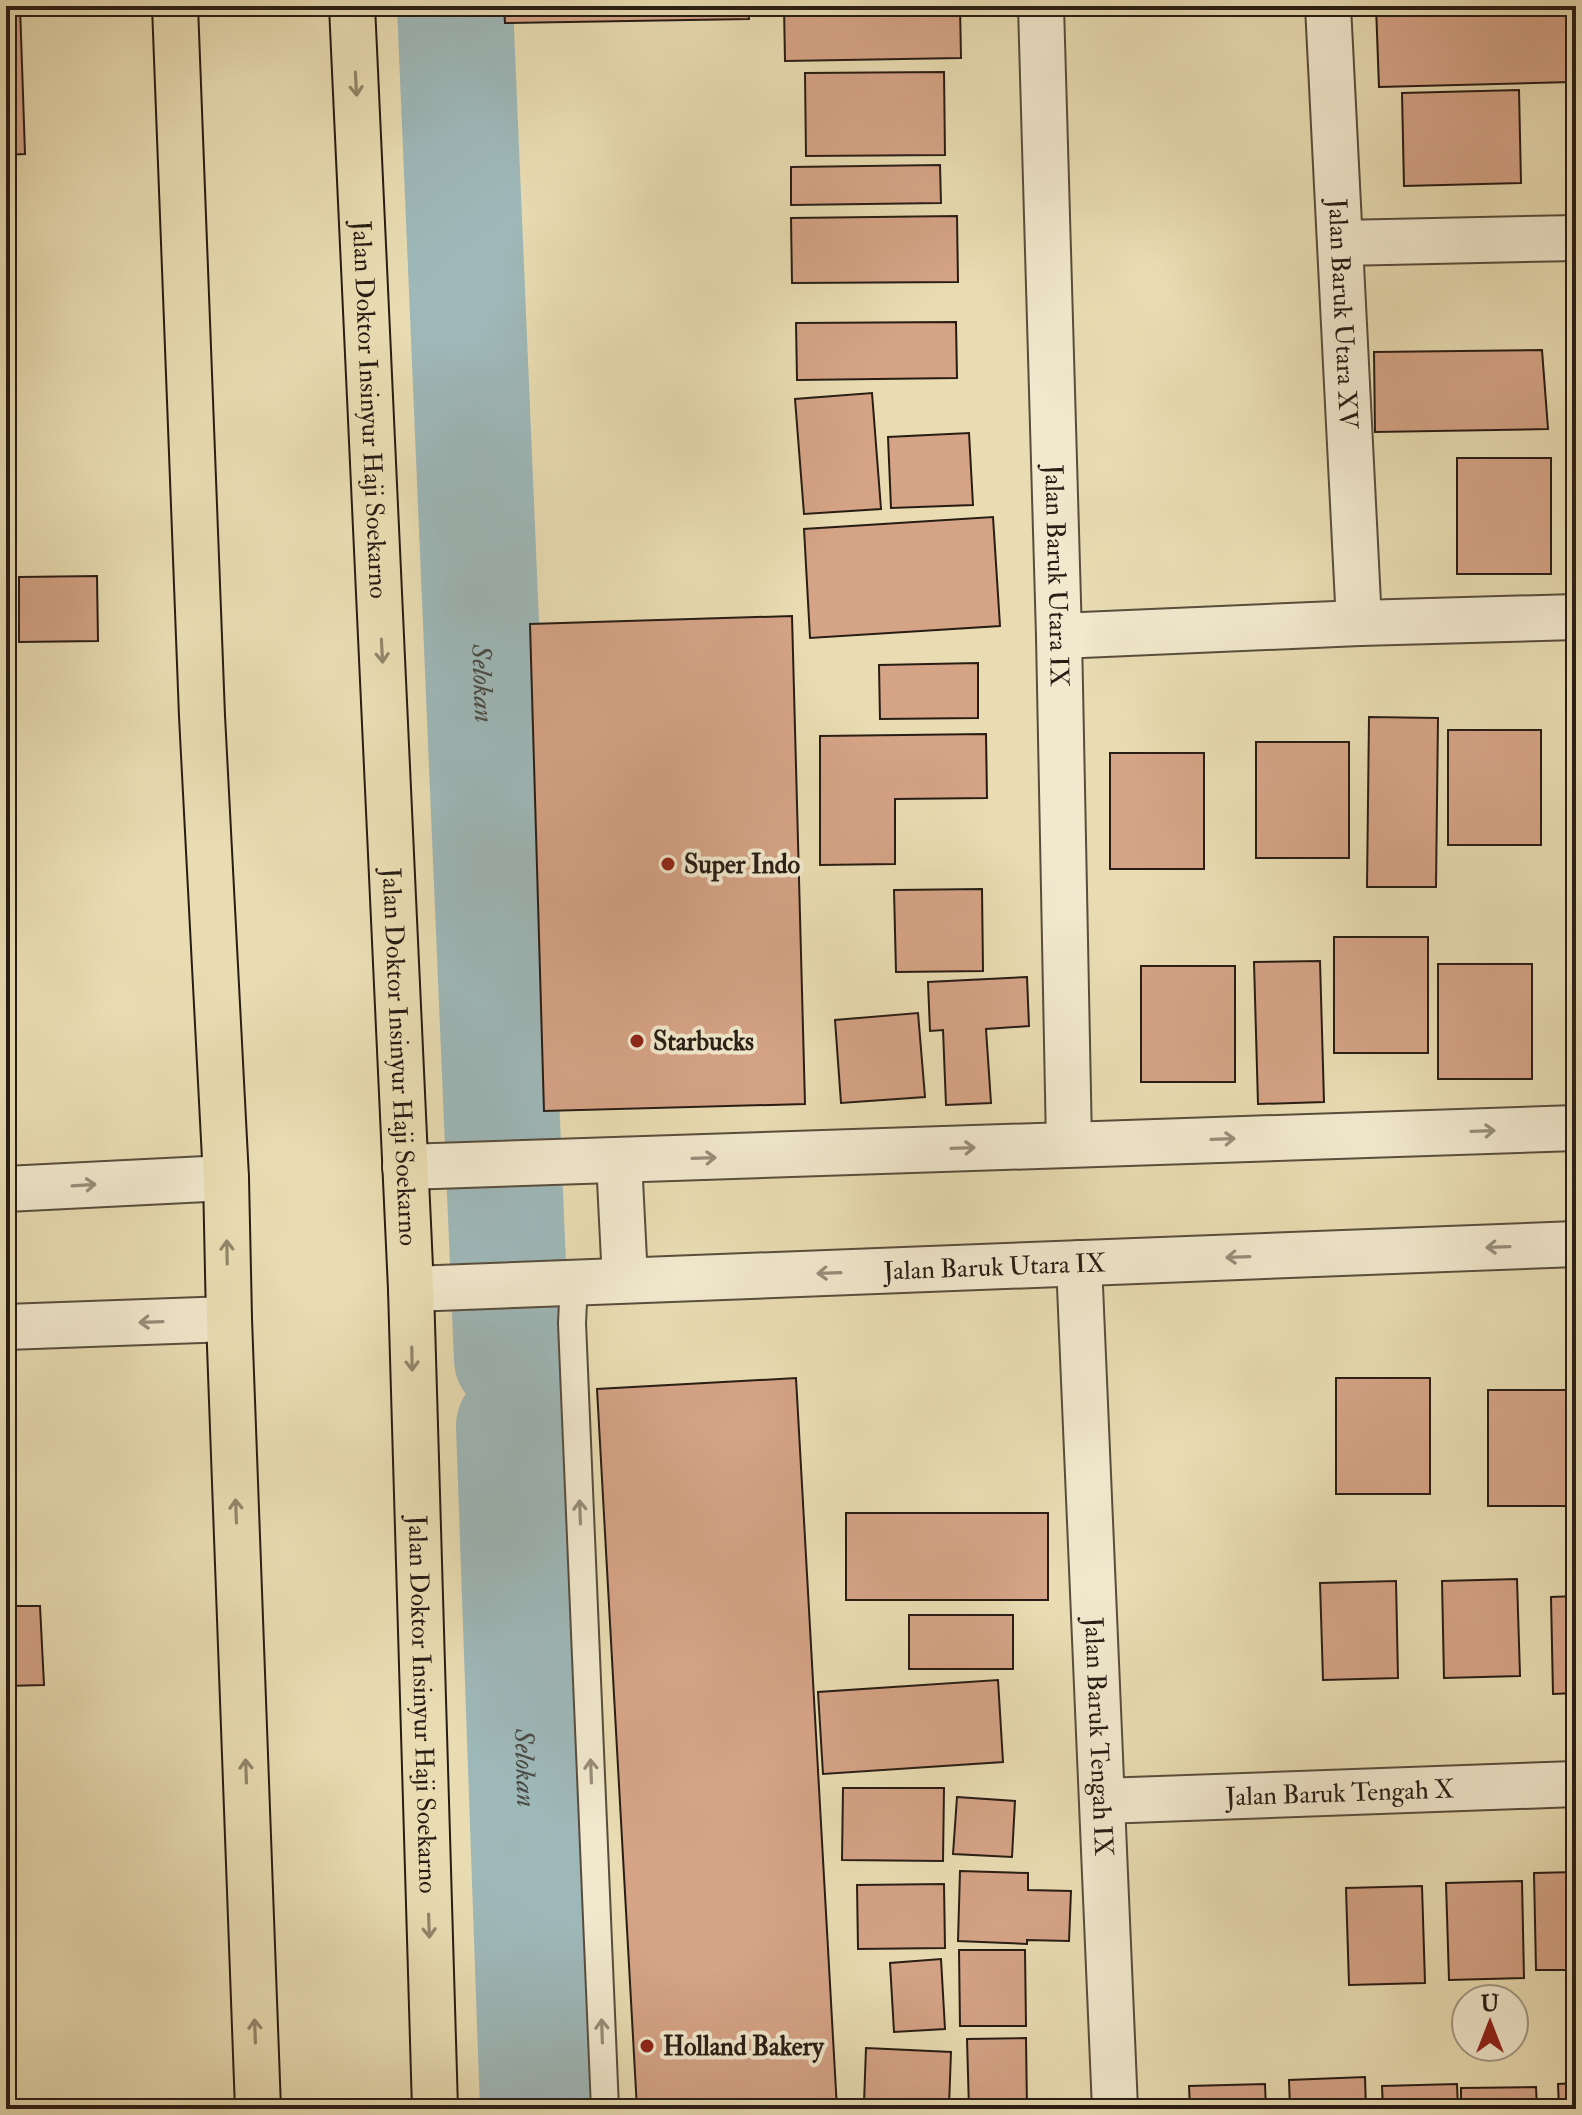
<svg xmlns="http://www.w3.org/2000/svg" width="1582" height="2115" font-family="'IM FELL Double Pica',serif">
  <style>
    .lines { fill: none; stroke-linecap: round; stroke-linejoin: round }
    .river { stroke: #9eb8b9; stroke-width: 116 }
    .building { fill: #d5a386; stroke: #281d15; stroke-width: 2 }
    .service-casing { stroke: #584d3c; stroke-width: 30 }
    .minor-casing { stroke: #584d3c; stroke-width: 48 }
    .primary-casing { stroke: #281d15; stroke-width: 48 }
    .service { stroke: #f1e8cd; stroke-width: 26 }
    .minor { stroke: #f1e8cd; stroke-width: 44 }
    .primary { stroke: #e9dcb2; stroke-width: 44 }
    .oneway { stroke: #92866b }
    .oneway2 { stroke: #978d7a }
    .poi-dot { fill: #8f2418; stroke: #f1e8cd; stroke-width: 3 }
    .labels { text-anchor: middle; stroke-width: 8; stroke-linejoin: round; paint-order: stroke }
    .street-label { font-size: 26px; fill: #281d15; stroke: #f1e8cd }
    .poi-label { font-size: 26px; font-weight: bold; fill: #281d15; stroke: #f1e8cd; text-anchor: start }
    .water-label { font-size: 28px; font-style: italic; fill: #4b4c46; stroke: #f1e8cd }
  </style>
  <rect width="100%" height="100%" fill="#e9dcb2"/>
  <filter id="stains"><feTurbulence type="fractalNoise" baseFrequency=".0025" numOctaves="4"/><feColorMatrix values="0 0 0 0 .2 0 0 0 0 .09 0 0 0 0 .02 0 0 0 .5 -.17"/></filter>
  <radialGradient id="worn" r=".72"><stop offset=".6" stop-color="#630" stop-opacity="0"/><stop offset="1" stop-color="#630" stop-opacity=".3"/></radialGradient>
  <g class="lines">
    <!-- river -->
    <g class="river">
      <path id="s1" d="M455 6 512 1359"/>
      <path id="s2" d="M514 1426 538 2109"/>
    </g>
  </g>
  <!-- building -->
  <path class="building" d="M6 6H20L25 154 6 155Z
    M504 6H748L749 19 505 23Z
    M784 6H960L961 58 785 61Z
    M1376 6H1576V51H1570V82L1379 87Z
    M944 72 945 155 806 156 805 73Z
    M1519 90 1521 183 1404 186 1402 93Z
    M940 165 941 203 791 205V167Z
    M957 216 958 282 792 283 791 218Z
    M956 322 957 378 797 380 796 323Z
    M1542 350 1548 429 1375 432 1374 352Z
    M872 393 881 509 804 514 795 399Z
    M969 433 973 505 891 508 888 437Z
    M1457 458H1551V574H1457Z
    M993 517 1000 626 810 638 804 529Z
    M97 576 98 641 19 642V577Z
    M792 616 805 1104 544 1111 530 624Z
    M978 663V718L880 719 879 665Z
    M1369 717 1438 718 1436 887H1367Z
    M1448 730H1541V845H1448Z
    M1574 732H1576V848H1574Z
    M986 734 987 798 895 799V864L820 865V736Z
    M1256 742H1349V858H1256Z
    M1110 753H1204V869H1110Z
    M982 889 983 971 896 972 894 890Z
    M1334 937H1428V1053H1334Z
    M1572 947H1576V1063H1572Z
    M1320 961 1324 1102 1258 1104 1254 962Z
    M1438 964H1532V1079H1438Z
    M1141 966H1235V1082H1141Z
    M1027 977 1029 1026 986 1029 991 1103 946 1105 943 1030 930 1031 928 982Z
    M918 1013 925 1097 841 1103 835 1020Z
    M796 1378 837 2109H637L597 1389Z
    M1336 1378H1430V1494H1336Z
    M1488 1390H1576V1506H1488Z
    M846 1513H1048V1600H846Z
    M1517 1579 1520 1676 1444 1678 1442 1581Z
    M1396 1581 1398 1678 1323 1680 1320 1583Z
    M1576 1596V1693L1553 1694 1551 1597Z
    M6 1606H40L44 1685 6 1686Z
    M909 1615H1013V1669H909Z
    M998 1680 1003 1762 823 1774 818 1692Z
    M843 1788H944L943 1861 842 1860Z
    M957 1797 1015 1801 1012 1857 953 1854Z
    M960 1871 1028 1873V1890L1071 1891 1069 1941 1027 1940V1944L958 1941Z
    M1576 1872V1970H1536L1534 1873Z
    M1522 1881 1524 1978 1449 1980 1446 1883Z
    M944 1884 945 1948 858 1949 857 1885Z
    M1422 1886 1425 1983 1349 1985 1346 1888Z
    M959 1950H1025L1026 2026H960Z
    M941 1959 945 2029 894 2032 890 1963Z
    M1026 2038 1027 2109H969L967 2039Z
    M866 2048 951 2052 949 2106 864 2103Z
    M1365 2077 1366 2109H1290L1289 2080Z
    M1576 2083V2109H1559L1558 2084Z
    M1265 2084 1266 2109H1190L1189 2086Z
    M1457 2084 1458 2109H1383L1382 2086Z
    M1536 2087 1537 2109H1461V2088Z"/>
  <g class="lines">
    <!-- service casing -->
    <g class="service-casing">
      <path id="service" d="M574 1282 572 1323 605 2109"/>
    </g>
    <!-- minor casing -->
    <g class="minor-casing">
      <g id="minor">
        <path id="s3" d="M1041 6 1059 636 1069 1144"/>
        <path id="s4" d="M1328 6 1359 623"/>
        <path d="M1340 243 1576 238"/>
        <path d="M1059 636 1359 623 1576 617"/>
        <path d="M619 1160 625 1280"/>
        <path d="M405 1167 1576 1128"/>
        <path d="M6 1189 226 1178"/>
        <path id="s5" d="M1079 1263 1115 2109"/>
        <path id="s6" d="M411 1289 1576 1244"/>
        <path d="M6 1327 229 1319"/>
        <path id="s7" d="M1102 1801 1576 1784"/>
      </g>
    </g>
    <!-- primary casing -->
    <g class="primary-casing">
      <g id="primary">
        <path d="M175 6 202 716 226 1178 229 1319 258 2109"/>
        <path id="s8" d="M352 6 411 1289 435 2109"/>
      </g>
    </g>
    <!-- service -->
    <use href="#service" class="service"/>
    <!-- minor -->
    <use href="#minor" class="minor"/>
    <!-- primary -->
    <use href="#primary" class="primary"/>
  </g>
  <!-- one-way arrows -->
  <defs><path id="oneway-shaft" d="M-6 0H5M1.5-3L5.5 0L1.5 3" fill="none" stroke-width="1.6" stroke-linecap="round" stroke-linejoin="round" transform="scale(2)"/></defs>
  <g class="oneway">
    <use href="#oneway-shaft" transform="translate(356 84) rotate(87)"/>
    <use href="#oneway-shaft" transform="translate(382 651) rotate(87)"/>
    <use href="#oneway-shaft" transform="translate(227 1252) rotate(-91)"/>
    <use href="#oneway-shaft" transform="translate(412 1359) rotate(89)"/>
    <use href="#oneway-shaft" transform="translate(236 1511) rotate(-92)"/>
    <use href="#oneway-shaft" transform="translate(246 1771) rotate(-92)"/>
    <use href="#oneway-shaft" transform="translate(429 1926) rotate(88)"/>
    <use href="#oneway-shaft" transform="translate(255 2031) rotate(-92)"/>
  </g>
  <g class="oneway2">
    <use href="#oneway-shaft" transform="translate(1483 1131) rotate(-2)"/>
    <use href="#oneway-shaft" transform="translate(1223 1139) rotate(-2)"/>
    <use href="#oneway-shaft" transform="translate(963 1148) rotate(-2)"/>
    <use href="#oneway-shaft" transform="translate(704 1158) rotate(-2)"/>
    <use href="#oneway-shaft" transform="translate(84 1185) rotate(-4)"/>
    <use href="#oneway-shaft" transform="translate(1498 1247) rotate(178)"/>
    <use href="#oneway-shaft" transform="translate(1238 1257) rotate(178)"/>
    <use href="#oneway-shaft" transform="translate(829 1273) rotate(178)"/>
    <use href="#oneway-shaft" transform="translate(151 1322) rotate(178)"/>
    <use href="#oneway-shaft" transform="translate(580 1512) rotate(-92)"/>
    <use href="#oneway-shaft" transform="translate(591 1771) rotate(-92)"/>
    <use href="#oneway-shaft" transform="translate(602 2031) rotate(-92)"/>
  </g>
  <!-- markers -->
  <g class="poi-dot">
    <circle cx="668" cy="864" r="8"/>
    <circle cx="637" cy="1041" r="8"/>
    <circle cx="647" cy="2046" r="8"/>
  </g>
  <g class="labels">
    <!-- street labels -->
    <g class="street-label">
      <text dy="9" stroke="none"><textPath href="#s4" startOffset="308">Jalan Baruk Utara XV</textPath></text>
      <text dy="9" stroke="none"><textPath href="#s8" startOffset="404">Jalan Doktor Insinyur Haji Soekarno</textPath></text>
      <text dy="9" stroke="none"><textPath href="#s3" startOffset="570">Jalan Baruk Utara IX</textPath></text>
      <text dy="9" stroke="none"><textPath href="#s8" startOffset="1052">Jalan Doktor Insinyur Haji Soekarno</textPath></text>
      <text dy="9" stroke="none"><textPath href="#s6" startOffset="584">Jalan Baruk Utara IX</textPath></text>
      <text dy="9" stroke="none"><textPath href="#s8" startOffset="1700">Jalan Doktor Insinyur Haji Soekarno</textPath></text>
      <text dy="9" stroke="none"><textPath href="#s5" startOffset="474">Jalan Baruk Tengah IX</textPath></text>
      <text dy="9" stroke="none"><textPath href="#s7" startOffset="238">Jalan Baruk Tengah X</textPath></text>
    </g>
    <!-- poi labels -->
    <g class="poi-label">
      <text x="684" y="873">Super Indo</text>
      <text x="653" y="1050">Starbucks</text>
      <text x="663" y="2055">Holland Bakery</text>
    </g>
    <!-- water labels -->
    <g class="water-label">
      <text dy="10" stroke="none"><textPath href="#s1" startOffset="678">Selokan</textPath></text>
      <text dy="10" stroke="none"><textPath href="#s2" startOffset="342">Selokan</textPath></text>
    </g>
  </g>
  <!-- margin -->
  <rect width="1582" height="2115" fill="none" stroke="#e9dcb2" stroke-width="32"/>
  <rect x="8" y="8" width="1566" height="2099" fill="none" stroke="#281d15" stroke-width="4"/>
  <rect x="16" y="16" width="1550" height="2083" fill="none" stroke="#281d15" stroke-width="2"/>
  <!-- north arrow -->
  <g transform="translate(1490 2023)"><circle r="38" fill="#f1e8cd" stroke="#a19783" stroke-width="2"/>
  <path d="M0-6L14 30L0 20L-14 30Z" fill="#8f2418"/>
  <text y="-12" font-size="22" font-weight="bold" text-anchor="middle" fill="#281d15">U</text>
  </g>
  <rect width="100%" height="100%" filter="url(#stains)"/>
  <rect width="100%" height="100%" fill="url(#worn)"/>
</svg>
